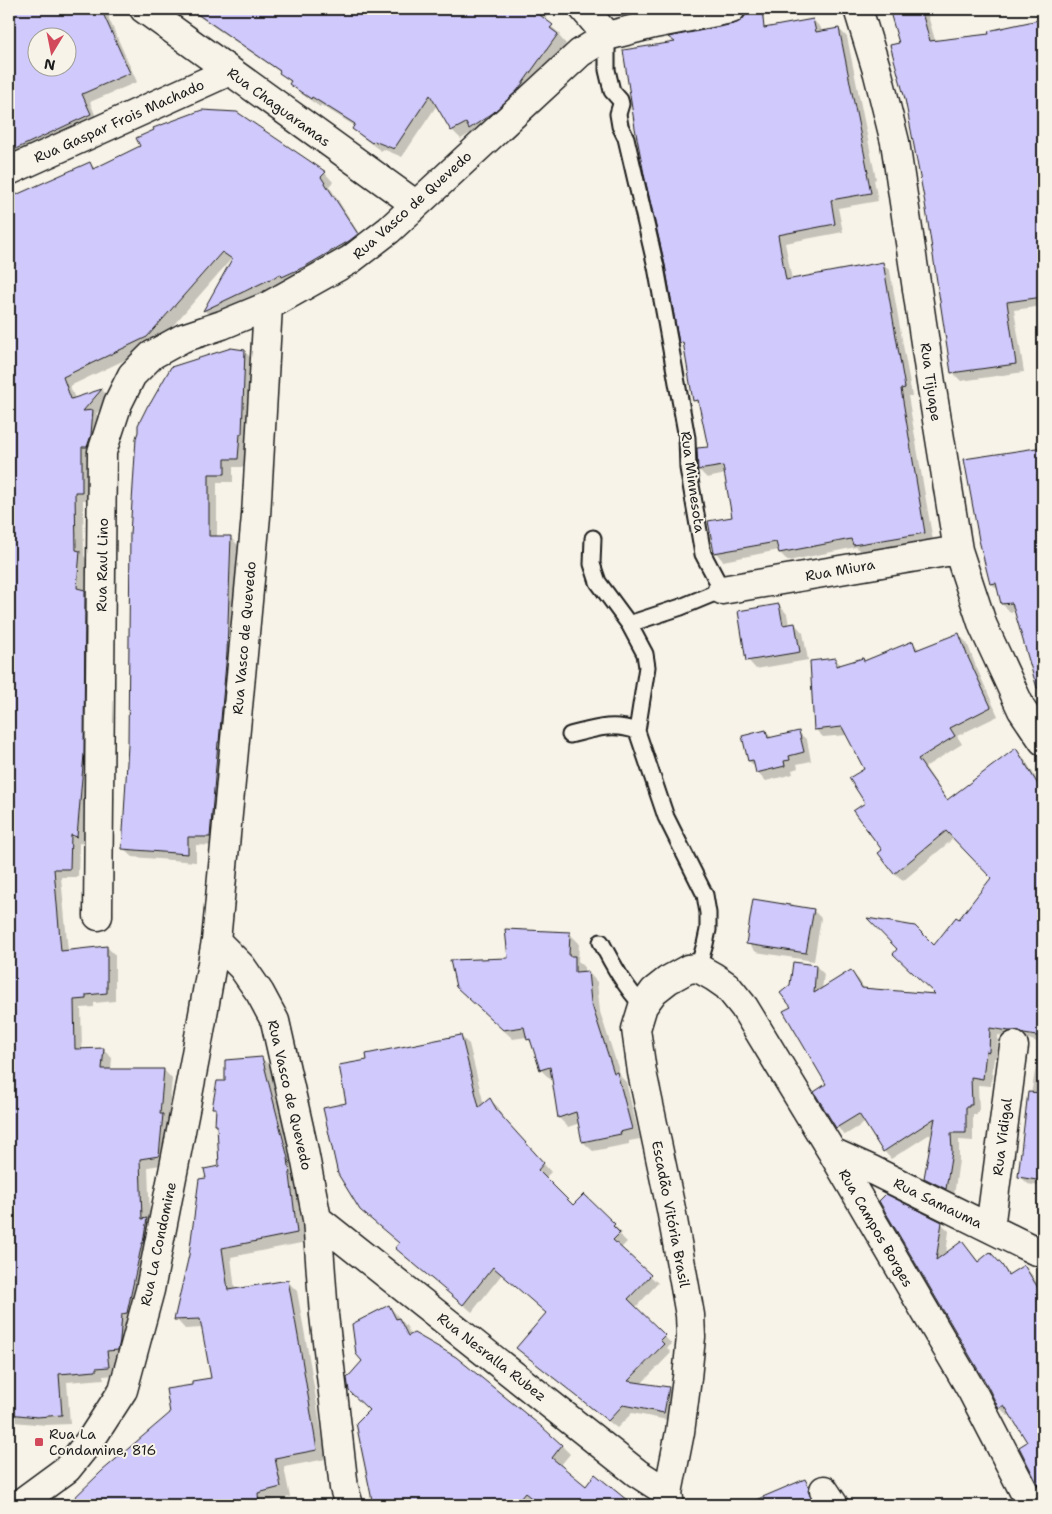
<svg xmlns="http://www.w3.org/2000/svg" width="1052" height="1514" font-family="'Shantell Sans',sans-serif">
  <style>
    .shadow { fill: #0003; fill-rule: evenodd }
    .building { fill: #d0c9fb; stroke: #1c1c1c; fill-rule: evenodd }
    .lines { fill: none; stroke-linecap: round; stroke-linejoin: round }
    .service-casing { stroke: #1c1c1c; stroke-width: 19 }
    .minor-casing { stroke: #1c1c1c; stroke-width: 31 }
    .service { stroke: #f7f3e8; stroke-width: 15 }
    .minor { stroke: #f7f3e8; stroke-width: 28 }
    .poi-dot { fill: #d1495b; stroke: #f7f3e8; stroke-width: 2 }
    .labels { text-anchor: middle; stroke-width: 4; stroke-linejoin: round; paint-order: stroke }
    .street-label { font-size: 14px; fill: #1c1c1c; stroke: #f7f3e8 }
    .poi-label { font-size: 14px; fill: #1c1c1c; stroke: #f7f3e8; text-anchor: start }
  </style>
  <rect width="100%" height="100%" fill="#f7f3e8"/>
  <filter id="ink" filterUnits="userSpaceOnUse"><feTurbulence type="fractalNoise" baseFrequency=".02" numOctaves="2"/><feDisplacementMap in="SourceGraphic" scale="10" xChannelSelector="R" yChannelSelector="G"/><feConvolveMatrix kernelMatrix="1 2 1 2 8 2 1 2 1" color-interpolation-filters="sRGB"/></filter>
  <g filter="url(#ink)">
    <!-- shadow -->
    <path class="shadow" d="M9 9H103L109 15V19L137 82 90 102 98 122 9 166ZM38 38H68V68H38Z
      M188 9H553L544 20 560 34 559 36 566 44 525 99 479 137 474 131 461 139 452 130 437 105 402 157 383 149 381 151 362 137 354 128 355 126 321 105 320 107 299 92 283 74Z
      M622 9H686L641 21Z
      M890 9H926L967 150 991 35 990 32 1043 20V306L1014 310 1024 372 961 381 952 372 901 44Z
      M813 20 821 28 822 32 839 29 847 37 876 179 874 180 878 201 838 208 843 232 785 243 792 280 882 263 890 271 912 396H908L933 541 862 553 856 547 788 561 780 553 779 550 723 561 716 553 734 518 726 474 707 478 699 470 709 448 701 407 695 401 685 347 680 342Z
      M237 113 325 173 333 182 329 186 365 243 212 318 204 310 233 257 156 345 70 386 75 399 102 390 110 398 96 414 101 419 90 500H83L84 556 88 560 86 592 93 600 85 844 79 843 78 877H61L68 951 107 947 115 955V1001L94 1003V1007L81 1008 82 1050 103 1049 112 1058 111 1070H164L172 1079 168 1122 170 1124 167 1164 148 1167 150 1223 126 1358 115 1359 116 1375 103 1376 104 1379 67 1382 70 1424 46 1425 14 1422 9 1420V199L90 163 95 169Z
      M244 351 253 360 246 467H233V482H217V537H230L239 546 236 662 219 846 196 845V862L133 857 124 849 129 745Z
      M1043 448V697L1038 688 1016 611 1010 612 1002 604 999 591 991 583 966 460Z
      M779 605 787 614 789 625 795 624 803 633 808 660 756 669 748 660Z
      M959 635 967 643 975 664 998 716 957 736 962 744 925 767 948 800 1016 750 1024 758 1043 790V1187L1028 1184 1020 1176 1025 1129 1040 1043 1026 1038 1018 1039 998 1035 997 1059 994 1058 991 1086 978 1085 979 1112H977V1115H973V1141L959 1140V1160L954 1196 933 1186 925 1178 933 1132 891 1159 884 1151 866 1122 845 1135 837 1127 827 1085 793 1007 816 966 824 974 822 989 851 972 859 980 865 990 938 996 934 947 959 921 992 878 954 838 903 881 895 873 884 851 866 803 865 769 847 735 823 737 815 729 835 659 842 666 865 662 913 643 920 650Z
      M766 732 772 738 798 732 807 740 811 761 797 764 798 768 792 770 793 774 766 781 757 772 756 768 749 761Z
      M813 910 821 918 814 961 756 952 748 943Z
      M570 934 579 943 578 961 584 966V973L588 972 597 982 600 1012 621 1077 626 1082 640 1139 629 1141V1144L593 1151 583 1142 580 1123 568 1127 559 1118 553 1078 550 1079 541 1070 533 1045 528 1039 527 1037 513 1039 467 997 509 960Z
      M460 1036 469 1044 484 1105 490 1100 498 1107 506 1122 551 1172 545 1178 573 1207 584 1196 622 1233 620 1235 627 1242 620 1249 658 1283 635 1308 672 1344 667 1348 671 1353 641 1384 668 1388 676 1396 672 1421 632 1413 617 1428 526 1356 518 1348 547 1313 502 1274 472 1312 397 1248 400 1244 348 1104 369 1061Z
      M262 1058 271 1067 298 1168 306 1242 231 1257 235 1290 287 1281 297 1291 310 1363 326 1459 284 1467 290 1497 266 1502 267 1505H74L78 1495 172 1413 194 1386 212 1379 203 1328 185 1329 176 1319 208 1179 220 1167 218 1126 216 1124 217 1110 214 1107 226 1082Z
      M880 1201 941 1223 949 1231 946 1254 962 1242 979 1262 990 1254 1010 1275 1024 1266 1032 1275 1043 1293V1489L1040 1487 1029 1442 1012 1414 1008 1416 1000 1408 988 1385Z
      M389 1306 407 1327 411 1336 542 1428 562 1446 570 1454 560 1466 586 1487 596 1476 631 1505H374L358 1423 370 1411 363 1361Z
      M804 1481 813 1489 818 1505H745Z"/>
    <!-- building -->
    <path class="building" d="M9 9H101L130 73 82 94 91 114 9 152ZM38 38H68V68H38Z
      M190 9H532L553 25 550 28 558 34 517 91 493 113 469 129 466 123 451 131 430 95 394 149 374 141 372 143 352 129 355 124 312 97 311 99 289 84 291 81 279 73 280 71Z
      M746 9H762L764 28 813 19 816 32 839 28 868 172H867L871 193 831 200 835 224 778 235 786 280 883 262 905 388 901 389 925 533 853 545 851 539 779 553 776 542 714 553 708 521 732 517 723 466 698 470 697 448 708 447 698 400 693 401 683 342 679 343 665 265 645 179 635 128 623 50 675 42 668 37 734 24 742 20 746 15Z
      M889 9H921L930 41 989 34 988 31 1043 19V297L1007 302 1016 364 951 373 925 203 905 99 890 45 899 43Z
      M202 110 237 112 326 172 321 177 358 234 349 241 304 267 282 277 281 274 203 311 232 259 222 252 147 337 63 377 71 399 102 389 83 411 93 410 91 435 87 447H82V492H75L76 550 80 551 77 588 85 590 84 754 77 837 71 835 70 869H54L61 951 107 946V993L86 995V999L74 1000 75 1049 104 1048 102 1069H164L160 1114H163L159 1156 140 1159 142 1219 147 1218 143 1243H142L127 1313 122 1314 120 1340 118 1350 107 1351 109 1367 96 1368V1371L59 1374 62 1415 37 1417 9 1414V198L90 162 93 169 140 146 136 138 154 130 153 128Z
      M231 348 245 350 242 434H240L238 459H225V474H209V536H231L227 652 219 742H218L210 837H188V854L122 849 128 745 130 534 136 438 138 432V425L148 405 150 404 171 367Z
      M1043 447V687L1037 688 1012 603 1001 604 996 583 990 584 979 540 964 459Z
      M779 604 783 625 795 623 800 652 746 661 738 611Z
      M959 633 967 655 991 707 950 728 955 736 918 759 947 800 1016 748 1043 793V1037L1024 1034 1017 1031H1009L990 1028 989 1052 986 1051 983 1079 971 1077 972 1105H969V1107H966V1133H951L952 1152 946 1189 924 1178 935 1118 883 1152 859 1114 836 1128 814 1092 826 1084 783 1011 791 1007 780 993 790 985 793 962 816 965 814 993 851 970 862 988 935 994 893 954 897 949 867 918 915 926 934 945 956 917 959 919 991 878 946 831 894 874 878 853 882 850 853 811 865 803 849 778 864 769 842 727 814 730 810 661 836 658V666L863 658 864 661 913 641 916 650Z
      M766 730 768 738 799 731 804 752 789 756 790 760 784 761 785 766 756 773 753 760 748 761 742 736Z
      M753 899 814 909 806 953 746 944Z
      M505 929 570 932 569 956H575V972L588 971 591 1002 614 1073 617 1072 632 1129 620 1132 621 1134 582 1142 576 1112 558 1118 550 1067 540 1070 530 1039 527 1040 524 1027 503 1030 456 987 450 960 508 958Z
      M461 1035 479 1107 490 1098 498 1112 544 1163 538 1170 573 1205 584 1194 615 1224 613 1226 620 1233 613 1240 651 1275 628 1299 665 1335 660 1340 664 1344 628 1381 669 1387 664 1413 623 1405 608 1421 516 1348 546 1313 493 1267 463 1305 395 1248 399 1243 360 1210 338 1174 323 1108 346 1103 339 1065 367 1060 366 1054Z
      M262 1057 288 1158 297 1233 222 1248 228 1290 288 1280 301 1353 317 1450 275 1458 281 1487 258 1493 259 1505H67L102 1471 170 1413 166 1389 192 1385V1381L211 1378 200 1319 174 1320 189 1255 199 1179 206 1178 204 1169 219 1166 217 1125H215L216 1108H212L217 1081H225V1060Z
      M1028 1092 1043 1093V1181L1018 1177Z
      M886 1194 942 1222 936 1260 962 1241 978 1262 990 1252 1002 1265 1008 1275 1024 1265 1043 1296V1495L1019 1447 1027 1442 1004 1405 999 1409 987 1385 879 1201Z
      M389 1305 396 1319 399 1318 408 1336 414 1333 456 1357 542 1427 562 1445 552 1458 586 1486 595 1474 633 1505H540L525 1493 515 1505H373L356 1423 369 1410 349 1391 347 1378 362 1361 356 1354 352 1324Z
      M805 1479 809 1487 808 1491 811 1498 815 1505H744Z"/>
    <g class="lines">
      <!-- service casing -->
      <g class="service-casing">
        <path id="service" d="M607 36V70L612 91 620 100 621 104 618 114 620 126 626 138 656 267 687 438 688 468 703 554 722 590 681 607 629 624 645 654 647 667 637 731 666 817 705 895 708 913V930L705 944 698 968
          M593 538 592 564 598 582 629 624
          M570 735C594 729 612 722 637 731
          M601 942C613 965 625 987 643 1006"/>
      </g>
      <!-- minor casing -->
      <g class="minor-casing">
        <path id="minor" d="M144 9 415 204
          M584 9 607 36
          M858 9 878 74 895 142 931 383 958 550 983 626 1022 710 1043 741
          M9 171 230 71
          M722 590 958 550
          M98 916 102 452 118 403 132 375 152 355 183 338 222 325 268 306
          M216 941 242 967 260 993 275 1021 302 1141 317 1219 324 1315 344 1488 349 1505
          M832 1152 872 1170 1034 1250 1043 1253
          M317 1219 637 1473 668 1493
          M990 1228 1014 1046
          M824 1490 834 1505
          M18 1505 67 1469 92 1438 123 1390 150 1290 195 1059 216 941 256 516 268 306 350 260 389 230 580 53 607 36 654 24 731 9
          M670 1505 668 1493 680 1432 687 1378 691 1337 690 1315 671 1209 642 1072 636 1029 643 1006 654 991 668 980 688 969 698 968 714 977 727 986 744 1007 832 1152 973 1393 1031 1505"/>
      </g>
      <!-- service -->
      <use href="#service" class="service"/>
      <!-- minor -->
      <use href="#minor" class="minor"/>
    </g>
  </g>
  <!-- markers -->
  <rect class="poi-dot" x="34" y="1437" width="10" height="10" rx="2.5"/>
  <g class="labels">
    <!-- street labels -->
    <g class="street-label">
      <text transform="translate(279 107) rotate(36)" y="5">Rua Chaguaramas</text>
      <text transform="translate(119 121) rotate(-24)" y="5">Rua Gaspar Frois Machado</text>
      <text transform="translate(412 205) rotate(-42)" y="5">Rua Vasco de Quevedo</text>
      <text transform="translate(931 382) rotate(82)" y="5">Rua Tijuape</text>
      <text transform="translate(693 482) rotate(82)" y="5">Rua Minnesota</text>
      <text transform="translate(102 565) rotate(-89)" y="5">Rua Raul Lino</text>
      <text transform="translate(840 570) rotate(-10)" y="5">Rua Miura</text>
      <text transform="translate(244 638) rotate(-85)" y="5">Rua Vasco de Quevedo</text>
      <text transform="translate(290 1095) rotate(77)" y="5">Rua Vasco de Quevedo</text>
      <text transform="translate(1002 1137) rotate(-83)" y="5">Rua Vidigal</text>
      <text transform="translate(938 1203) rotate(26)" y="5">Rua Samauma</text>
      <text transform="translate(671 1214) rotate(79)" y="5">Escadão Vitória Brasil</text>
      <text transform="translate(876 1228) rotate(60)" y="5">Rua Campos Borges</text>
      <text transform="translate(158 1244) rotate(-78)" y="5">Rua La Condomine</text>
      <text transform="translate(492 1357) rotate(38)" y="5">Rua Nesralla Rubez</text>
    </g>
    <!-- poi labels -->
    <g class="poi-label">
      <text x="49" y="1439">Rua La<tspan x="49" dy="16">Condamine, 816</tspan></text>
    </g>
  </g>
  <!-- margin -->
  <rect width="1052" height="1514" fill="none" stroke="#f7f3e8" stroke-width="30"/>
  <rect x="15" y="15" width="1022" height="1484" fill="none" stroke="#1c1c1c" stroke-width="2" filter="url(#ink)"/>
  <!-- north arrow -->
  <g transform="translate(52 52) rotate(190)"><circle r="24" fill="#f7f3e8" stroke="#9f9d96"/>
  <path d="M0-4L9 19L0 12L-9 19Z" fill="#d1495b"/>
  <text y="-8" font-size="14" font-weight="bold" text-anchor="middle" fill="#1c1c1c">N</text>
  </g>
</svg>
